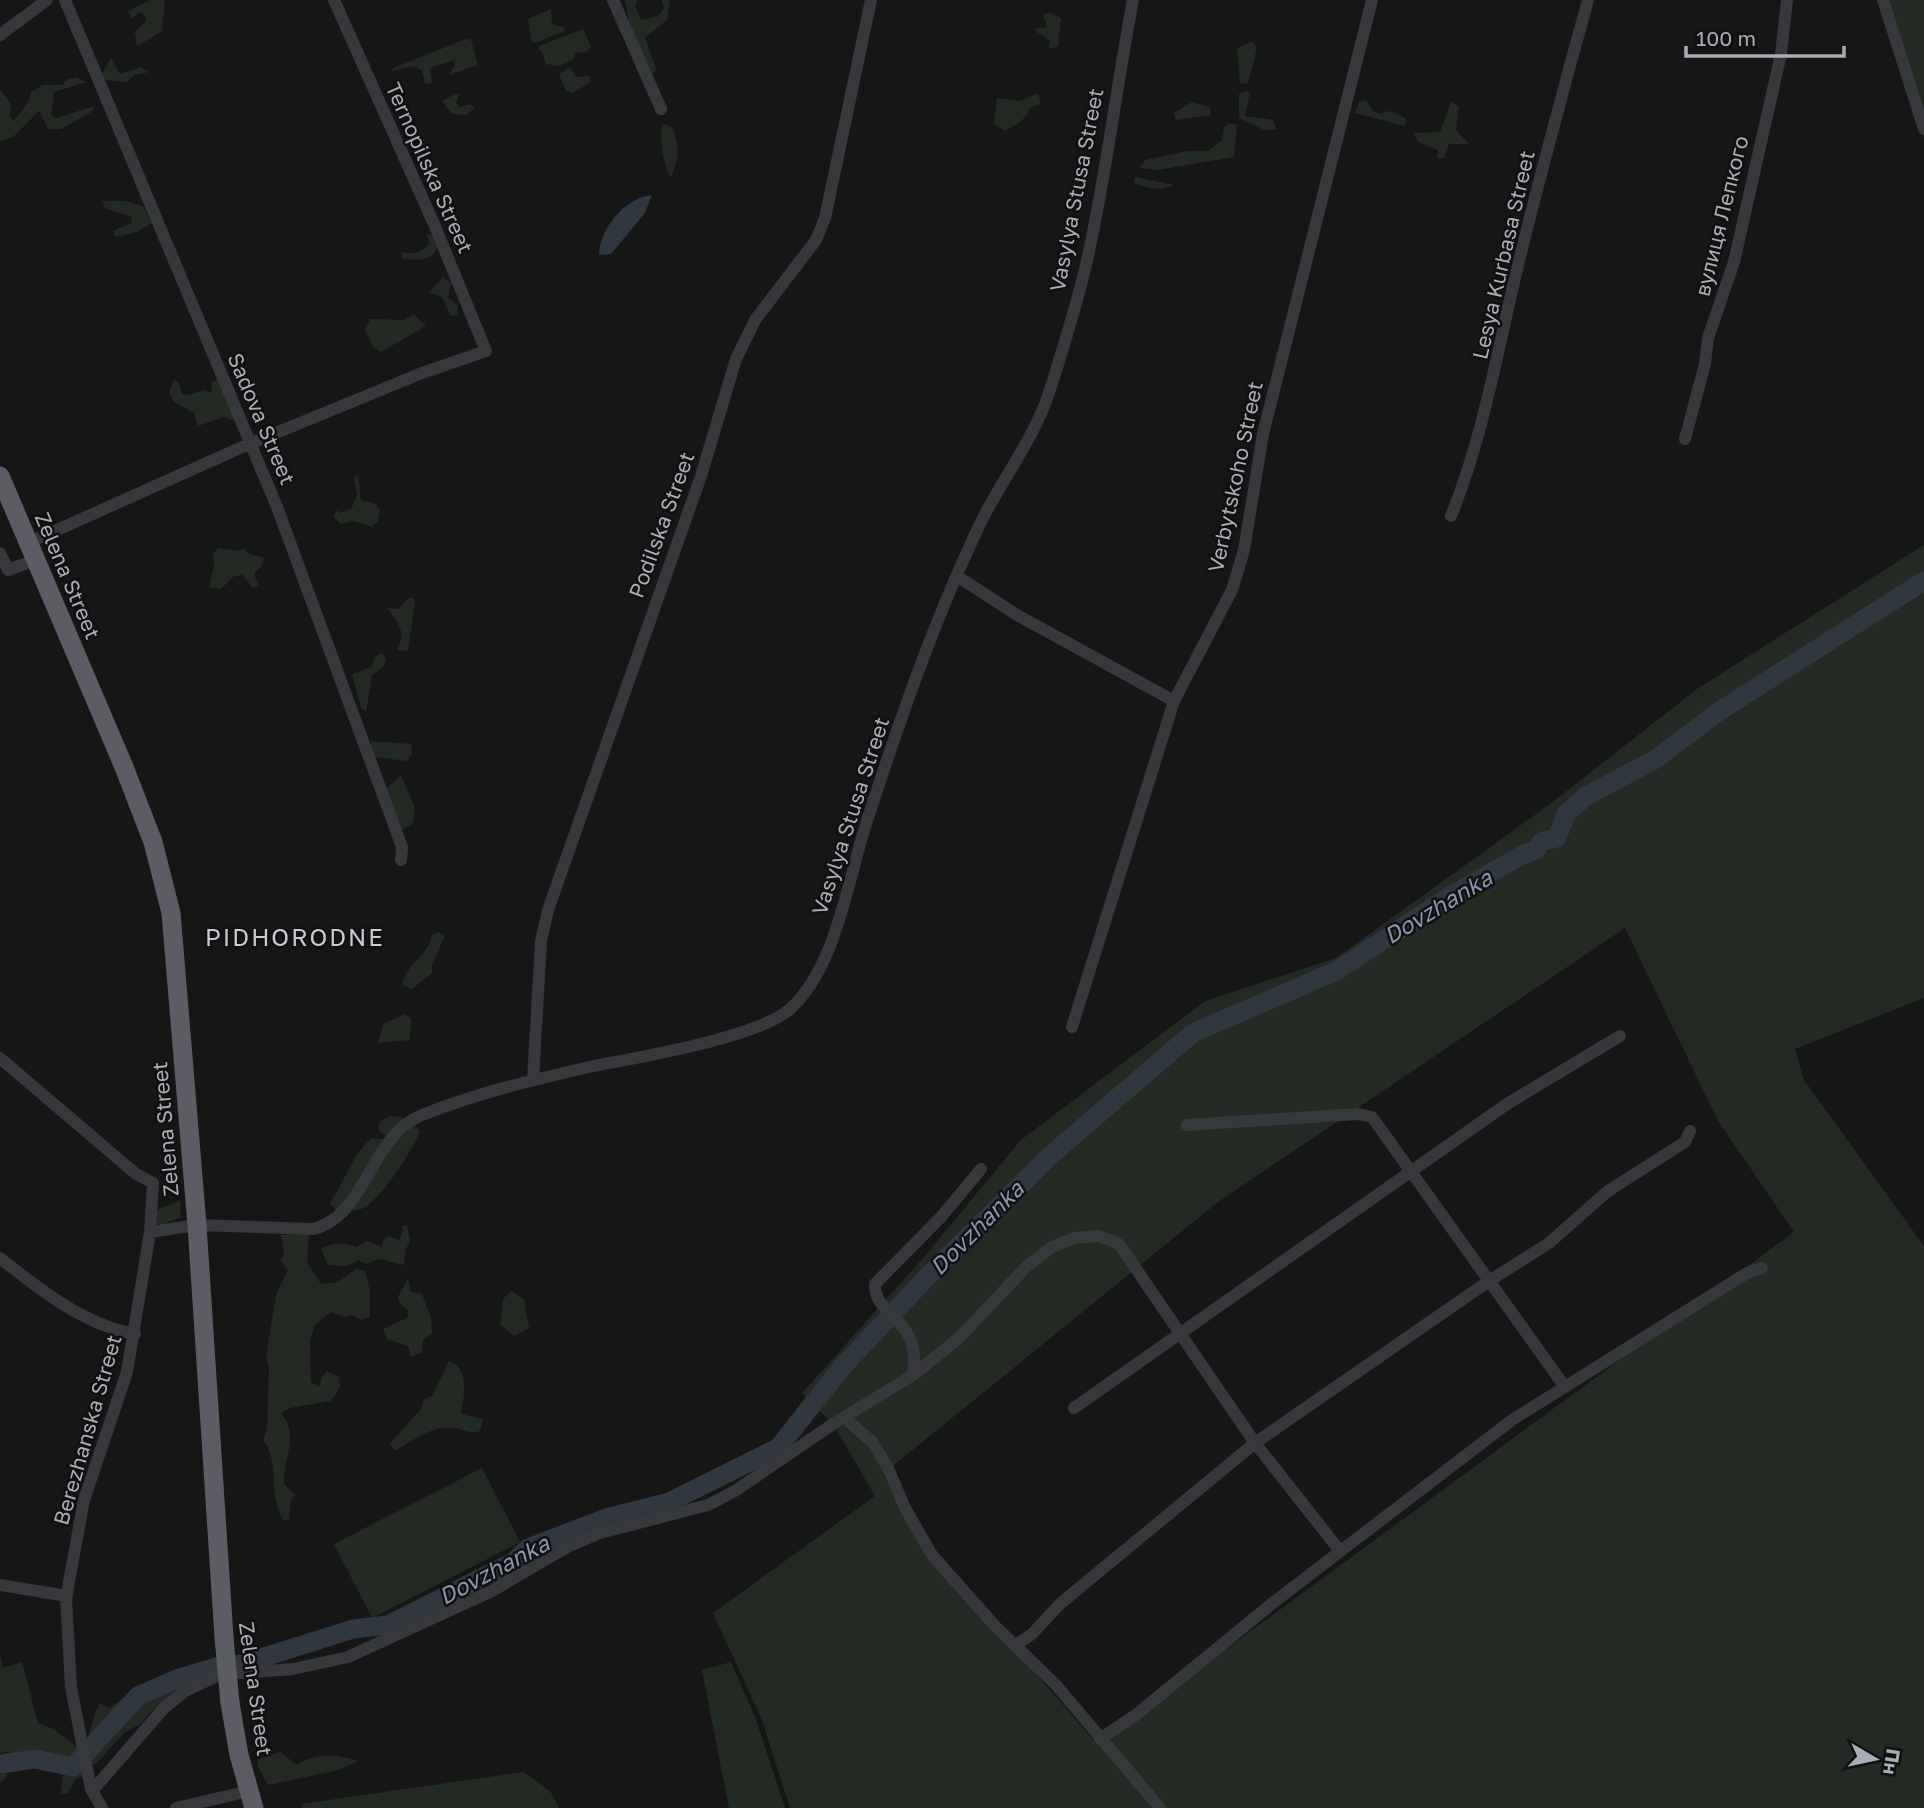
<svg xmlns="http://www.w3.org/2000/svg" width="1924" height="1808" font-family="'Golos Text',sans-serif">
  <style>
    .green { fill: #232a24; fill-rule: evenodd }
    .water { fill: #31373f }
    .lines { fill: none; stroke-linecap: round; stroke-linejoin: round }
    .river { stroke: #31373f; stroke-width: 19 }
    .minor { stroke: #37383c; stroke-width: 12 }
    .trunk { stroke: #5c5d64; stroke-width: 19 }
    .trunk-bridge { stroke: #5c5d64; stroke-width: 19 }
    .labels { text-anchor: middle; stroke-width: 5; stroke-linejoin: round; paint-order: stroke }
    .street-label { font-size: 21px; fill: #aaacb6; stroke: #111112 }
    .water-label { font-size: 23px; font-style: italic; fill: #8596ad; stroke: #111112 }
    .quarter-label { font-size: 24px; letter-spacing: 2px; fill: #cacbd2; stroke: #111112 }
  </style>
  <rect width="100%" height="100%" fill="#161617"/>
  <!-- green -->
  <path class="green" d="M150 0H165L162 31 137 46 135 32 146 21 145 15 139 12 132 19 128 11Z
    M625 0H638L635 5 641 20 658 16 664 8 662 0H670L667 20 645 37 656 69 654 73 650 74 631 32Z
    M1881 0H1924V138Z
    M551 9 552 24 563 27 565 31 535 43 531 40 528 19Z
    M1050 13 1061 18 1058 46 1053 49 1048 47 1050 41 1033 29 1047 27 1043 14Z
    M583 29 591 46 587 52 575 53 574 59 559 66 546 64 542 52 538 49 539 46Z
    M466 39 471 40 478 65 449 75 455 65 454 60 430 68 432 83 425 84 422 70 411 66 391 72 393 68Z
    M1252 41 1257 48 1248 84 1240 83 1237 48Z
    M111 58 120 74 141 67 149 72 135 75 126 82 104 80 102 74Z
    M570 67 576 77 589 76 591 82 573 93 566 91 559 74Z
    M76 77 86 82 54 92 51 115 56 118 95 106 93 111 61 129H48L39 111 13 137 0 141V89L11 104 10 117 14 120 28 103 31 92 43 85H63L66 80Z
    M1246 91 1250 92 1245 116 1273 120 1276 129 1264 130 1239 118V94Z
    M1038 93 1041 104 1031 107C1025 120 1018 124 1005 131L994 124 997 98 1020 101Z
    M455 94 459 95 456 103 460 107 471 104 474 109 466 115 452 114 442 101Z
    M1366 100 1373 111 1380 114 1390 111 1406 118 1405 126 1355 113 1359 102Z
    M1192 102 1210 107 1211 115 1176 120 1174 113Z
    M1451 102 1459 106 1456 130 1469 144H1449L1444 158 1437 159 1438 150 1418 142 1414 133 1440 132Z
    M1229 123 1237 125 1234 157 1157 170 1140 168 1145 160 1188 151H1208L1222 140 1224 127Z
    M663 124 672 127C680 146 679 159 671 177 664 170 658 133 663 124Z
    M1135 177 1174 185C1162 191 1146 189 1134 183Z
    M102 201H126L143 206 152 223 137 232 115 237 113 231 131 223 132 217 105 208Z
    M427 234 432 235 437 248C432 262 416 260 402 259V252C413 255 422 253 429 243Z
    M443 277 451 283 448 298 457 304 458 315 451 316 442 297 429 292Z
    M414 314 426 326 381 352 373 347 365 330 370 319 404 320Z
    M218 379 236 421 223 417 198 426 194 413 174 402 169 392 174 380 179 383 182 394 187 395 205 390 211 393 212 382Z
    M358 475 361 500 376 504 380 510 378 521 372 527 354 521 341 524 334 517 336 510 340 513 351 509 357 496 354 477Z
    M1924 545V998L1795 1049 1804 1080 1924 1246V1808H790L762 1720 713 1613 875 1496 833 1424 802 1393 924 1257 1021 1140 1205 1001 1336 958 1550 804 1697 689ZM1625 928 1718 1121 1794 1232 1097 1744 921 1542 883 1474 1218 1202Z
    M219 548 238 551 244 548 247 553 264 558 261 567 254 573 258 585 253 588 243 575 234 576 221 589 209 588 214 565 213 553Z
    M408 598H414L415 602 408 650 401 651 397 649C407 632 398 622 387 608L399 609Z
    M382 653 386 659 384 666 372 675 366 712 361 708 352 674 371 667 376 656Z
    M371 741 411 744 412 754 407 761 375 757 371 753Z
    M401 775 415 808 413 823 403 830 394 831 383 792Z
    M438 932 445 936 432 964V973L412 989 402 985C406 964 428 956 432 935Z
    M405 1014 411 1018 410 1040 378 1043 383 1024Z
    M391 1116C403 1116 413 1122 420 1131 413 1150 379 1204 359 1210 353 1211 343 1210 336 1210L330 1204 357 1154 371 1138 384 1139 387 1135 380 1132 378 1126 382 1120Z
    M180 1200 181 1217 161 1225 156 1223 157 1210Z
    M407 1225 410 1242 405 1250 404 1265 379 1259 366 1264 358 1260C349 1268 339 1266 328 1265L321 1249C334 1242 342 1242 356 1247L367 1241 382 1247 383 1240 388 1236 400 1240 403 1226Z
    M309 1234 307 1262 321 1284 338 1282 356 1269 365 1271 370 1291V1317L361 1320 353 1315 344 1317 331 1312 315 1325 310 1340 311 1382 320 1387 321 1378 327 1371 339 1377 340 1388 331 1401 290 1408 281 1413C300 1434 283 1459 284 1484L295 1495 291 1500 289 1520H283C268 1494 280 1461 263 1440L267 1430 269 1367 266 1356 276 1295 288 1270 280 1260 284 1256 281 1235Z
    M408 1278 411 1292 422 1294 431 1318 432 1333 423 1340 422 1352 411 1357 408 1346 387 1339 383 1329 407 1318 409 1311 400 1304 398 1297Z
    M511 1291 524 1299 529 1328 514 1336 500 1325 503 1299Z
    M449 1361C470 1369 464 1395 461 1414L483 1419 480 1431C467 1434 464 1429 453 1428 433 1425 411 1441 395 1451L390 1443 421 1409 424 1399 432 1396Z
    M482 1468 520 1542 372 1618 334 1544Z
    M0 1655 3 1668 22 1662 38 1723 53 1729 77 1747 78 1765 85 1775 75 1780 68 1793 61 1794 63 1772 54 1768 45 1757 34 1763 5 1766 7 1777 0 1783V1756L13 1751 0 1753Z
    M731 1662 755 1717 785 1808H729L702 1670Z
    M206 1664 214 1672 216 1684 205 1685 152 1711 140 1724 124 1733 96 1764 90 1765C86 1739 90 1727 99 1703L109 1708 132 1693 141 1698 147 1696 153 1685 172 1678 175 1671Z
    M280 1752 297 1765C314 1753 339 1754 358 1761L339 1770 268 1785 258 1767V1759Z
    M524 1772 550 1791 559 1808H303L301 1804Z"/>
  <!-- water -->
  <path class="water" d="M652 195 645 213 611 254 599 255C599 229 626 197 652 195Z"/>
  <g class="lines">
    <!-- river -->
    <path class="river" d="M0 1764 35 1759 73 1767 138 1696 179 1678 216 1667 242 1664 353 1629 388 1625 513 1562 528 1548 606 1518 669 1502 778 1448 843 1366 928 1276 1052 1154 1193 1033 1336 971 1452 895 1524 854 1536 850 1542 841 1557 838 1566 814 1586 796 1654 760 1718 712 1924 581"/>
    <!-- minor -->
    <path class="minor" d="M65 0 277 507 402 847 401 860
      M613 0 661 109
      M1883 0 1924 129
      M0 35 47 0
      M1685 439 1705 364 1708 338 1734 262 1781 54 1787 0
      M1451 516C1480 444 1494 370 1511 295 1534 196 1561 98 1588 0
      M28 543 249 444 422 373 486 351 434 224 334 0
      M0 553 8 570 35 560
      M957 576 1017 615 1174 701
      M1072 1027 1174 701 1232 590 1244 550 1263 434 1372 0
      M0 1058 136 1174 153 1183 150 1232
      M533 1080 541 941 548 910 701 476 736 359 755 320 816 240 825 218 871 0
      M1187 1125 1358 1114 1372 1117 1565 1387
      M0 1258C39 1289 84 1325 135 1334
      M913 1375C922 1315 874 1319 875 1284L941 1217 981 1169
      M1074 1408 1507 1104 1620 1036
      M845 1418 873 1443 887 1466 905 1508 932 1555 996 1627 1056 1685 1160 1808
      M0 1585 67 1596
      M1016 1645 1032 1634 1061 1603 1255 1443 1489 1281 1549 1243 1608 1191 1685 1142 1690 1131
      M240 1673 293 1669 348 1657 492 1591 567 1547 600 1533 708 1505 735 1491 833 1424 913 1375 959 1338 1027 1266 1052 1247 1074 1238 1099 1236 1119 1244 1255 1443 1340 1551
      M1100 1739 1137 1714 1274 1602 1512 1420 1747 1273 1762 1268
      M92 1791 164 1708 185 1691 217 1676
      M102 1808 91 1789 71 1687 66 1598 84 1500 127 1372 150 1232 197 1225 313 1229C367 1216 370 1135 422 1115 477 1093 536 1079 594 1066 640 1057 755 1038 789 1010 836 968 847 883 866 824 899 722 935 617 982 520 1004 476 1035 437 1050 390 1063 349 1076 307 1086 265 1106 178 1116 88 1133 0
      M176 1808 249 1791"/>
    <!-- trunk -->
    <path class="trunk" d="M0 476 124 767 153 842 171 913 197 1225 224 1637
      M230 1703 239 1755 254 1808"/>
    <!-- trunk-bridge -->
    <path class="trunk-bridge" d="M224 1637 230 1703"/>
  </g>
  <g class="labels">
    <!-- street labels -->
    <g class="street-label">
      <text transform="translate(429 168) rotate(66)" y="7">Ternopilska Street</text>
      <text transform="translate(1077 190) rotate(-79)" y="7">Vasylya Stusa Street</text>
      <text transform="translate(1722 216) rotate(-76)" y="7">вулиця Лепкого</text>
      <text transform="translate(1504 255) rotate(-77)" y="7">Lesya Kurbasa Street</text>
      <text transform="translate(261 419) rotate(67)" y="7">Sadova Street</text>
      <text transform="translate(1236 477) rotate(-78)" y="7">Verbytskoho Street</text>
      <text transform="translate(662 525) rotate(-70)" y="7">Podilska Street</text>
      <text transform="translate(67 576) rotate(67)" y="7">Zelena Street</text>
      <text transform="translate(851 816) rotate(-72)" y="7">Vasylya Stusa Street</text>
      <text transform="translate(166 1129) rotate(-95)" y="7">Zelena Street</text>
      <text transform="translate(88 1430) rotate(-74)" y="7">Berezhanska Street</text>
      <text transform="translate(255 1689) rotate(82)" y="7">Zelena Street</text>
    </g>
    <!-- water labels -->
    <g class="water-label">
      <text transform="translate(1438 907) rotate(-31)" y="8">Dovzhanka</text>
      <text transform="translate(977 1228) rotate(-45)" y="8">Dovzhanka</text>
      <text transform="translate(494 1570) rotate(-28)" y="8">Dovzhanka</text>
    </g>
    <!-- quarter labels -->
    <g class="quarter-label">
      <text x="295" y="946">PIDHORODNE</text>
    </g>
  </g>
  <!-- north arrow -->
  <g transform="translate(1875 1759) rotate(99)" stroke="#111112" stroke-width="5" paint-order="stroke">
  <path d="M0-5L12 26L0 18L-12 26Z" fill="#aaacb6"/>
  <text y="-10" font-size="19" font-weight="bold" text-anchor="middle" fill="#aaacb6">Пн</text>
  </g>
  <!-- scale -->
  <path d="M1686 46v10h158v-10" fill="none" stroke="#aaacb6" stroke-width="3.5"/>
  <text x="1696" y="46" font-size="21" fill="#aaacb6" stroke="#111112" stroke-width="5" paint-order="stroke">100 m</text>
</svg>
